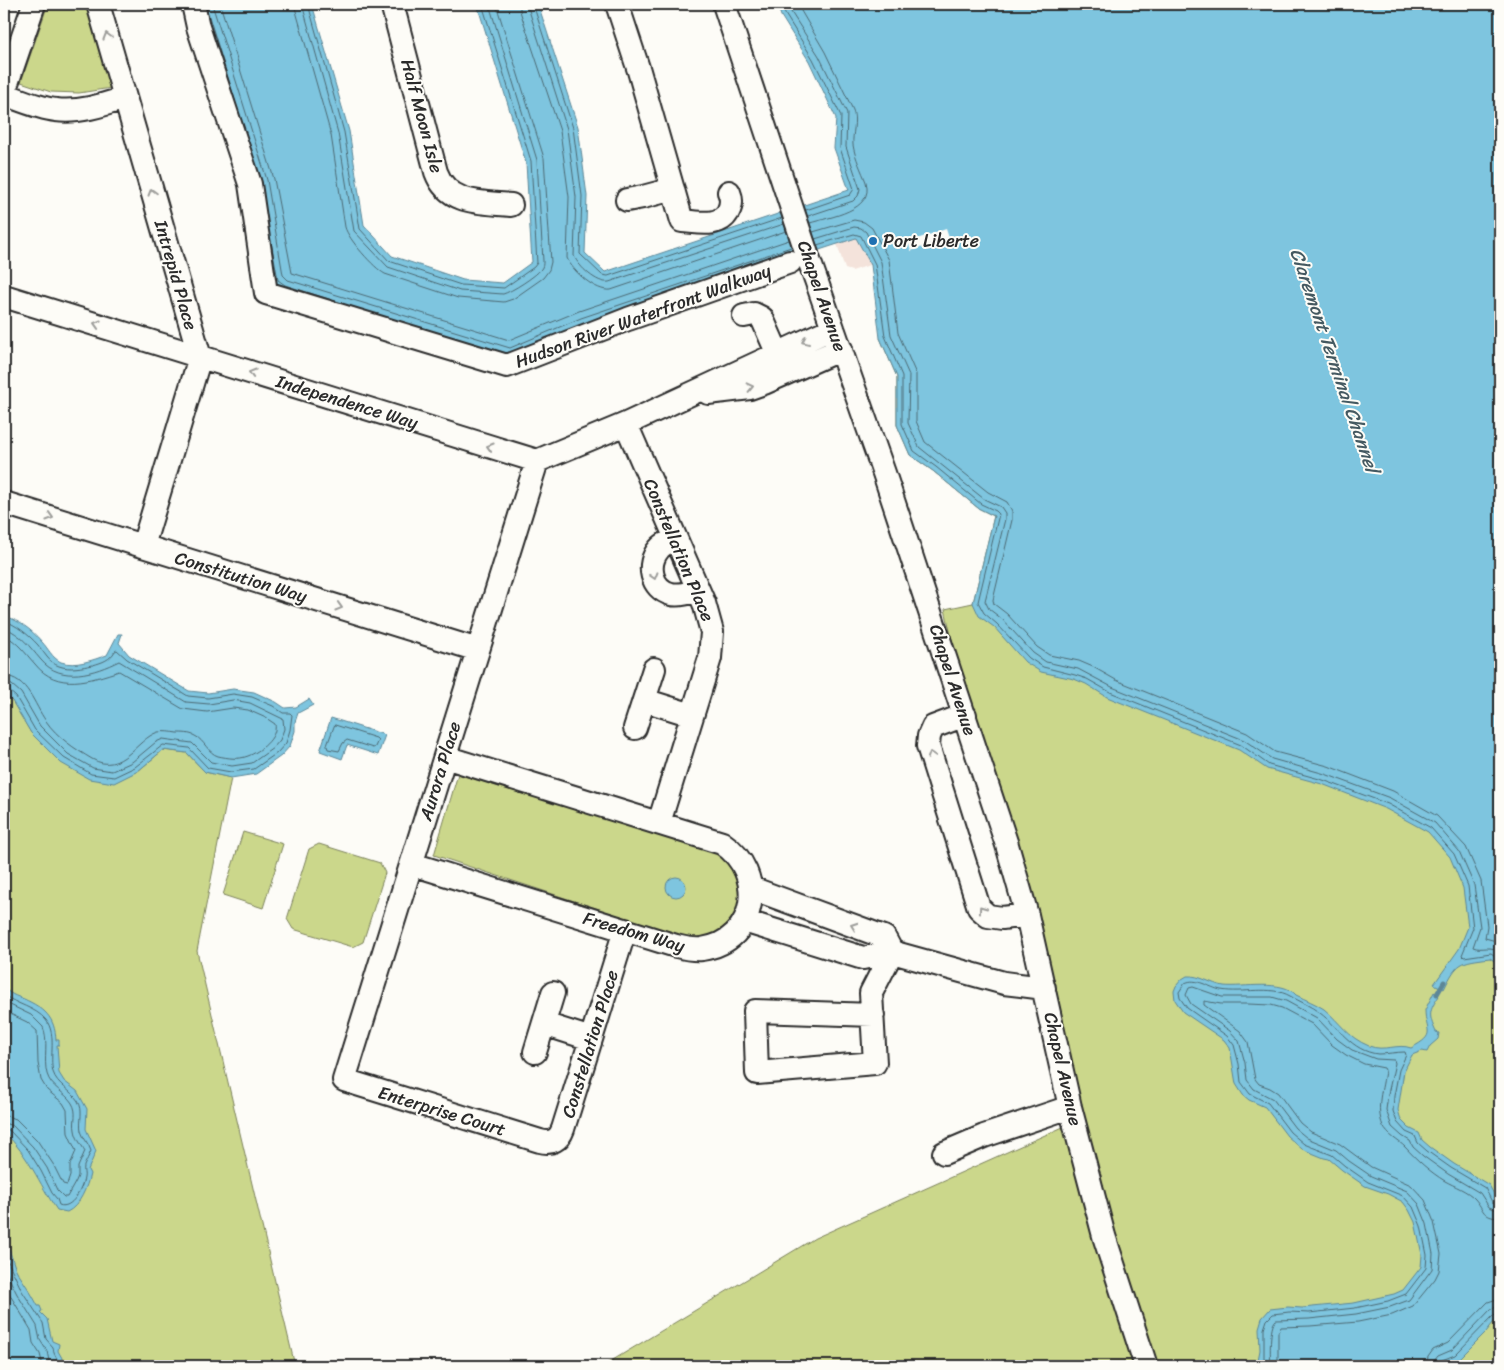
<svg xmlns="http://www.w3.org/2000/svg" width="1504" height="1370" font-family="Sriracha,sans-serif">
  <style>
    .built { fill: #f4e3db }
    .green { fill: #cbd78b; stroke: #7b815b }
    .water { fill: #7ec5df; stroke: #5d8797 }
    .pier { fill: #fdfcf7 }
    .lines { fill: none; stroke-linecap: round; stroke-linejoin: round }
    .shore { stroke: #4c6973; stroke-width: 1 }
    .stream { stroke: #5d8797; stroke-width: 5 }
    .minor-casing { stroke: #2b2b2b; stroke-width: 26 }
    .minor { stroke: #fdfcf7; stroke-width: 22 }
    .oneway { stroke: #9e9e9b }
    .poi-dot { fill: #1f6fb2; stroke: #fdfcf7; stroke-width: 2 }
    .labels { text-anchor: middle; stroke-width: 4; stroke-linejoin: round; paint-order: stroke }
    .street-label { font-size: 18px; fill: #2b2b2b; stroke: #fdfcf7 }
    .poi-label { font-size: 18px; fill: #2b2b2b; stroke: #fdfcf7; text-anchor: start }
    .water-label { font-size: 19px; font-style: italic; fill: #445961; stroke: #fdfcf7 }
  </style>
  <rect width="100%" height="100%" fill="#fdfcf7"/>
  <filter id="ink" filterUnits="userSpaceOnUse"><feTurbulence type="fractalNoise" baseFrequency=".02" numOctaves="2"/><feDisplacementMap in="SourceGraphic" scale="10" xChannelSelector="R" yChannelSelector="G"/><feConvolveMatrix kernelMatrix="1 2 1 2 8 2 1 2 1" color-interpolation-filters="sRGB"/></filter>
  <g filter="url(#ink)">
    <!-- built -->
    <path class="built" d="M880 230 911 251 852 271 845 269 837 244Z"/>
    <!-- green -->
    <path class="green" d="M48 4H91L111 88 79 93 51 92 21 82Z
      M880 338 1500 654V1366H603L815 1238 1063 1127 945 609 973 603 994 516 978 508 933 471 910 455 897 425V377Z
      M4 693 12 700 31 733 138 771 163 750 187 753 205 772 231 778 197 951 295 1366H4Z
      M458 774 715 852 740 874 743 896 733 921 720 932 693 940 434 855Z
      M243 832 283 844 263 908 223 895Z
      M319 844 380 863 385 873 363 942 353 947 293 929 287 919 309 849Z"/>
    <!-- water -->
    <path class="water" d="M200 4H312L349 131 364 225 392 256 463 280 503 283 532 262 526 163 477 4H538L578 127 587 196 585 253 605 272 849 190 834 148 836 118 809 61 781 16 777 4H1500V965L1490 958C1460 962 1458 961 1444 989L1434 984 1459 949 1468 927 1463 888 1450 857 1428 832 1386 809 1322 784 1267 769 1239 750 1107 697 1086 684 1074 679 1041 672 1025 662 994 627 979 616 973 603 994 516 978 508 933 471 910 455 897 425V377L880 338 871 265 856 238 792 259 510 360 282 290 273 282Z
      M4 615C20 622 30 628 42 642 48 648 52 658 61 662 75 667 93 660 107 655L118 634H122L119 643 129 655 189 691 208 693 233 689 254 692 276 702 285 708 296 707 309 699 313 705 298 713 295 722V731L290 746 281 756 256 774 231 778 205 772 187 753 163 750 138 771 114 783 89 779 61 763 31 733 12 701 4 693Z
      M331 718 385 735 378 755 347 745 342 759 320 751Z
      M666 887a10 10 0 1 1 20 0a10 10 0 1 1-20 0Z
      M1187 976C1200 975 1211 984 1224 986 1243 988 1283 979 1296 995 1306 1000 1315 1003 1324 1009 1341 1023 1347 1037 1369 1046 1384 1052 1398 1043 1411 1048 1438 1034 1425 1032 1425 1010L1434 992 1439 996C1429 1011 1428 1015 1436 1032L1439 1033 1438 1039 1430 1046 1427 1052 1422 1051 1412 1055 1404 1071 1398 1110 1401 1120 1409 1128 1419 1133 1422 1140 1430 1147 1454 1164 1489 1185 1496 1198 1500 1200V1314L1486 1332 1459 1359 1448 1363 1444 1366H1260L1258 1360 1260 1350 1259 1328 1262 1318 1270 1309 1288 1307 1302 1308 1354 1303 1394 1294 1403 1290 1421 1267 1422 1255 1415 1222 1409 1210 1403 1202 1388 1194 1365 1186 1342 1170 1329 1159 1324 1158 1302 1149 1287 1136 1265 1107 1249 1100 1243 1095 1236 1084 1230 1048 1224 1040 1183 1012 1175 1000 1174 991 1176 986 1182 979Z
      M4 987C9 994 16 996 24 999 44 1008 55 1017 56 1040H59V1045H57L59 1073 64 1081 77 1091 87 1109 86 1129 96 1151 88 1170 90 1174C87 1187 80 1206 67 1212L57 1210C38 1182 30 1157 4 1132Z
      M4 1241C11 1249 12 1263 18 1273 25 1284 32 1294 38 1306H40L42 1311 40 1312 47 1319 52 1341 59 1344 58 1351 62 1358 61 1366H4Z"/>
    <!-- pier -->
    <path class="pier" d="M946 229 949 238 911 251 908 242Z"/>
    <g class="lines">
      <!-- shore -->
      <path class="shore" d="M212 4 267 180 283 275 288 280 510 348 581 318 791 247
        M220 4 274 179 292 273 509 340 579 311 789 240
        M294 4 331 135 345 227C348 239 374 268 385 274L458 298 504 302 513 299 543 278 549 270 551 262 544 158 496 4
        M302 4 338 133 354 231 388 267 460 291 503 294C511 292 536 276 541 269 543 266 543 265 543 261L537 160 489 4
        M308 4 344 132 360 229 389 261 461 285 504 288 534 267 537 263 531 161 482 4
        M520 4V11L560 131 569 197 567 258C573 272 596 292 611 290L786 231
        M527 4 567 129 576 197 574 256C579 267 597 284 609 282L784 224
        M533 4 573 128 582 196 580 254 602 275 608 276 782 218
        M782 4 785 14 813 59 841 116 840 148 854 189 850 195 806 210
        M789 4 791 12 819 56 847 113 846 147 860 189 858 196 853 201 808 216
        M797 4 825 52 853 110C857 122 852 134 853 145 855 158 862 171 866 182 875 211 829 217 810 223
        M206 7 235 100
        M813 232 854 220 864 222 872 228 889 260 898 333 916 374V421L925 442 988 492 1007 502 1012 511V520L993 600 994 604 1007 614 1037 647 1049 655 1079 661 1093 667 1116 680 1247 733 1275 752 1328 766 1393 791 1437 816 1466 847 1481 881 1487 926 1485 938 1500 942
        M815 239 854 227 861 228 866 232 881 262 891 335 909 375 908 423 919 447 984 499 1001 507 1005 513V519L985 601 989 609 1002 619 1033 653 1046 662 1078 669 1112 687 1244 740 1272 759 1325 774 1390 798 1435 823 1459 851 1474 885 1480 927 1473 947C1482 951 1491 944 1500 952
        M271 241 278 280 285 285 341 303
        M817 245 854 234 861 236 875 264 885 336 902 376V424L914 451 936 467 981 504 996 511 999 514 978 602 984 613 997 624 1029 658 1043 667 1075 675 1087 679 1110 692 1241 745 1269 765 1323 780 1388 804 1431 828 1454 854 1468 886 1473 928 1462 955 1464 957 1491 953 1500 959
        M4 620C17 626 27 633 38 645 44 652 49 663 59 666 70 670 82 667 93 665 103 662 110 660 115 651L117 650 127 659 188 696 208 698 233 694 252 697 273 706 283 713H290L292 715 290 730 286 743 277 753 254 769 231 772 208 768 189 748 163 745 135 767 114 777 91 774 64 758 35 730 16 697 8 690H4
        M4 627C23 636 28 645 41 660 61 684 95 673 119 661L186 702 209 704 233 700 250 703 283 719 284 729 280 740 273 748 252 763 232 766 211 762 192 743 163 739 156 742 132 762 112 771 93 768 68 754 40 726 21 693 12 685 4 683
        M4 635C18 642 25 653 35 664 57 692 91 680 119 671L183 709 207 712 233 708 248 710 266 718 275 724C278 738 259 752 248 756 238 760 228 758 218 756 208 753 204 740 195 736 190 733 183 733 177 733 171 732 164 731 158 732 136 739 122 776 92 759 75 749 57 737 46 721 34 705 28 677 4 676
        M335 725 376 738 378 740 375 747 373 748 347 740 343 743 339 751 328 749 327 746Z
        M4 995C17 1005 35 1007 46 1020 57 1035 49 1056 53 1072 57 1085 71 1090 78 1101 84 1111 79 1120 81 1131 83 1138 89 1144 91 1151 89 1156 86 1161 84 1166 83 1171 85 1174 84 1178 82 1189 72 1210 59 1205L57 1199 52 1193 41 1171 28 1150 9 1130 4 1129
        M4 1002 31 1015 43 1027C49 1042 43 1059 47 1074 51 1088 65 1092 72 1103 78 1113 73 1120 75 1130 76 1138 81 1144 85 1151L78 1167V1176L76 1181 67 1197H64L57 1190 47 1168 33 1147 13 1126 4 1123
        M4 1011 27 1022 37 1031 38 1063 41 1080 47 1090 63 1103 67 1110 68 1133 76 1151 70 1165V1176L67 1185 63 1184 53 1164 37 1140 16 1119 4 1115
        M4 1253 22 1291 43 1323 46 1339 53 1347 54 1353 57 1359V1366
        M4 1268 17 1294 37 1326 40 1340 47 1351 50 1366
        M4 1285 31 1330 33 1343 40 1354 43 1366
        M1264 1366V1329L1267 1320 1273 1314 1289 1312 1309 1313 1355 1308 1388 1301 1406 1294 1426 1268 1427 1255 1421 1226 1413 1207 1403 1196 1368 1182 1345 1166 1332 1155 1304 1144 1290 1132 1268 1103 1250 1094 1241 1082 1239 1064 1234 1045 1227 1036 1187 1008 1180 998 1179 992 1185 983C1196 977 1210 988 1221 990 1242 994 1271 985 1290 996 1299 1001 1311 1006 1320 1013 1339 1027 1351 1051 1378 1054 1387 1054 1396 1052 1405 1052L1406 1055 1399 1070 1394 1096 1393 1111 1397 1122 1406 1132 1415 1136 1418 1143 1427 1151 1451 1168 1485 1188 1492 1202 1500 1204
        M1271 1366C1270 1356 1269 1326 1276 1320L1309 1319 1356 1314 1390 1307 1409 1300 1432 1269 1433 1254 1427 1224 1419 1204 1407 1191 1371 1176 1349 1161 1336 1150 1307 1138 1295 1128 1273 1099 1254 1089 1247 1080 1245 1063 1239 1041 1230 1031 1191 1004 1186 995 1189 988 1193 987 1222 997H1272L1286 1001 1317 1018 1337 1039 1352 1050 1376 1059 1394 1060 1395 1063 1388 1094 1386 1110 1392 1127 1402 1136 1410 1141 1413 1147 1423 1156 1448 1174 1480 1193 1489 1207 1500 1211
        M1278 1366V1332L1281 1327 1310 1326 1358 1322 1392 1315 1413 1306 1435 1279 1439 1271 1441 1254 1434 1222 1425 1200 1411 1185 1371 1167 1340 1144 1311 1132 1300 1123 1278 1093 1270 1088 1259 1084 1255 1079 1248 1042 1240 1031 1204 1005V1001L1221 1004H1248L1271 1005 1282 1008 1312 1024 1332 1045 1346 1055 1364 1064 1384 1068 1385 1070C1383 1089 1375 1107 1383 1126 1388 1136 1398 1140 1405 1147 1417 1160 1430 1172 1445 1181 1454 1186 1468 1191 1475 1199 1484 1209 1482 1218 1500 1218
        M1426 1366 1428 1357 1433 1350 1448 1343 1488 1302 1500 1298
        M1434 1366V1361L1438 1356 1452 1350 1491 1309 1500 1306
        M1440 1366 1442 1360 1455 1355 1495 1314 1500 1312"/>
      <!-- stream -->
      <path class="stream" d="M1437 994 1444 982"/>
      <!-- minor casing -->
      <g class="minor-casing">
        <path id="minor" d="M98 4 200 357 143 546
          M193 4 198 27 250 184 266 293 507 366 628 319 790 262
          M392 4 436 172C448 205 482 202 511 205
          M617 4 639 71 682 221C698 222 719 228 728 212 732 205 732 199 729 192
          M724 4 809 260 884 473 1007 845 1027 915 1070 1107 1104 1236 1146 1366
          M4 92 34 4
          M4 94C21 100 38 108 56 110 79 113 103 105 125 98
          M627 200 643 197 673 189
          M4 296 537 461 626 424 833 328
          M744 316 754 314 762 318 783 366
          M708 393 750 388 764 383 841 349
          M626 424 704 603 712 632 710 658 659 823
          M537 461 344 1080 540 1141C552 1144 559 1140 563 1129L625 930
          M4 503 478 650
          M675 538C669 542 663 544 659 549 646 564 651 589 671 594 680 596 689 593 697 590
          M644 700 692 715
          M965 715 933 727 929 736 928 746 979 908 988 916 1002 918 1027 915
          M635 728 654 669
          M412 864 676 946C684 948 693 950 702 949 758 941 767 873 722 843L445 757
          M751 888 884 937 892 952
          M744 921 863 958 892 952 1004 983 1044 988
          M873 1015 755 1011 757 1073 875 1063 871 993 892 952
          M544 1024 591 1039
          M535 1052 553 993
          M944 1153 984 1136 1070 1107"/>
      </g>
      <!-- minor -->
      <use href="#minor" class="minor"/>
    </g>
    <!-- one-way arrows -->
    <defs><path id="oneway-chevron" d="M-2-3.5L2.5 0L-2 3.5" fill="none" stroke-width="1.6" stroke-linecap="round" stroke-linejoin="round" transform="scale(1.25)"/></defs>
    <g class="oneway">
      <use href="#oneway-chevron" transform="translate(107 36) rotate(-106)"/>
      <use href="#oneway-chevron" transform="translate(152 192) rotate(-106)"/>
      <use href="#oneway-chevron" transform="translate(97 324) rotate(-163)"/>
      <use href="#oneway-chevron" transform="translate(805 341) rotate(156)"/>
      <use href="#oneway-chevron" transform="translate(252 373) rotate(-163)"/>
      <use href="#oneway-chevron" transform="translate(750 387) rotate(-13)"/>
      <use href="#oneway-chevron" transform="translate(490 447) rotate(-163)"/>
      <use href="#oneway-chevron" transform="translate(50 517) rotate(17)"/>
      <use href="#oneway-chevron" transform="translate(654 576) rotate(73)"/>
      <use href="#oneway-chevron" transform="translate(339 607) rotate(17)"/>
      <use href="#oneway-chevron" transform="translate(931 755) rotate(-108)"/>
      <use href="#oneway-chevron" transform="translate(982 909) rotate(-126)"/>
      <use href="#oneway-chevron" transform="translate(854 926) rotate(-160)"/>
    </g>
  </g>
  <!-- markers -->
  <circle class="poi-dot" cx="873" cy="241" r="5"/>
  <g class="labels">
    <!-- street labels -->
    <g class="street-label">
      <text transform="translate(422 116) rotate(75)" y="6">Half Moon Isle</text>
      <text transform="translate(176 275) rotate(74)" y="6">Intrepid Place</text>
      <text transform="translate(822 296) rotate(71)" y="6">Chapel Avenue</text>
      <text transform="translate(643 316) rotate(-20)" y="6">Hudson River Waterfront Walkway</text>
      <text transform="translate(347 402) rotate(17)" y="6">Independence Way</text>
      <text transform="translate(679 550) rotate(67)" y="6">Constellation Place</text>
      <text transform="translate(241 577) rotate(17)" y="6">Constitution Way</text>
      <text transform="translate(953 680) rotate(72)" y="6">Chapel Avenue</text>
      <text transform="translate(440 771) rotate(-73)" y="6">Aurora Place</text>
      <text transform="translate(634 932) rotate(16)" y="6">Freedom Way</text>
      <text transform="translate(590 1044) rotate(-73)" y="6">Constellation Place</text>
      <text transform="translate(1063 1069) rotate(77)" y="6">Chapel Avenue</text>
      <text transform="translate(442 1111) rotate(17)" y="6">Enterprise Court</text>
    </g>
    <!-- poi labels -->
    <g class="poi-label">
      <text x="883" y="247">Port Liberte</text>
    </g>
    <!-- water labels -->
    <g class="water-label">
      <text transform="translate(1335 360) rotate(71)" y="7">Claremont Terminal Channel</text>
    </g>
  </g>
  <!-- margin -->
  <rect width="1504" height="1370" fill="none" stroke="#fdfcf7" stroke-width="20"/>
  <rect x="10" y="10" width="1484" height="1350" fill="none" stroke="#2b2b2b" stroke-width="2" filter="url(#ink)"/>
</svg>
